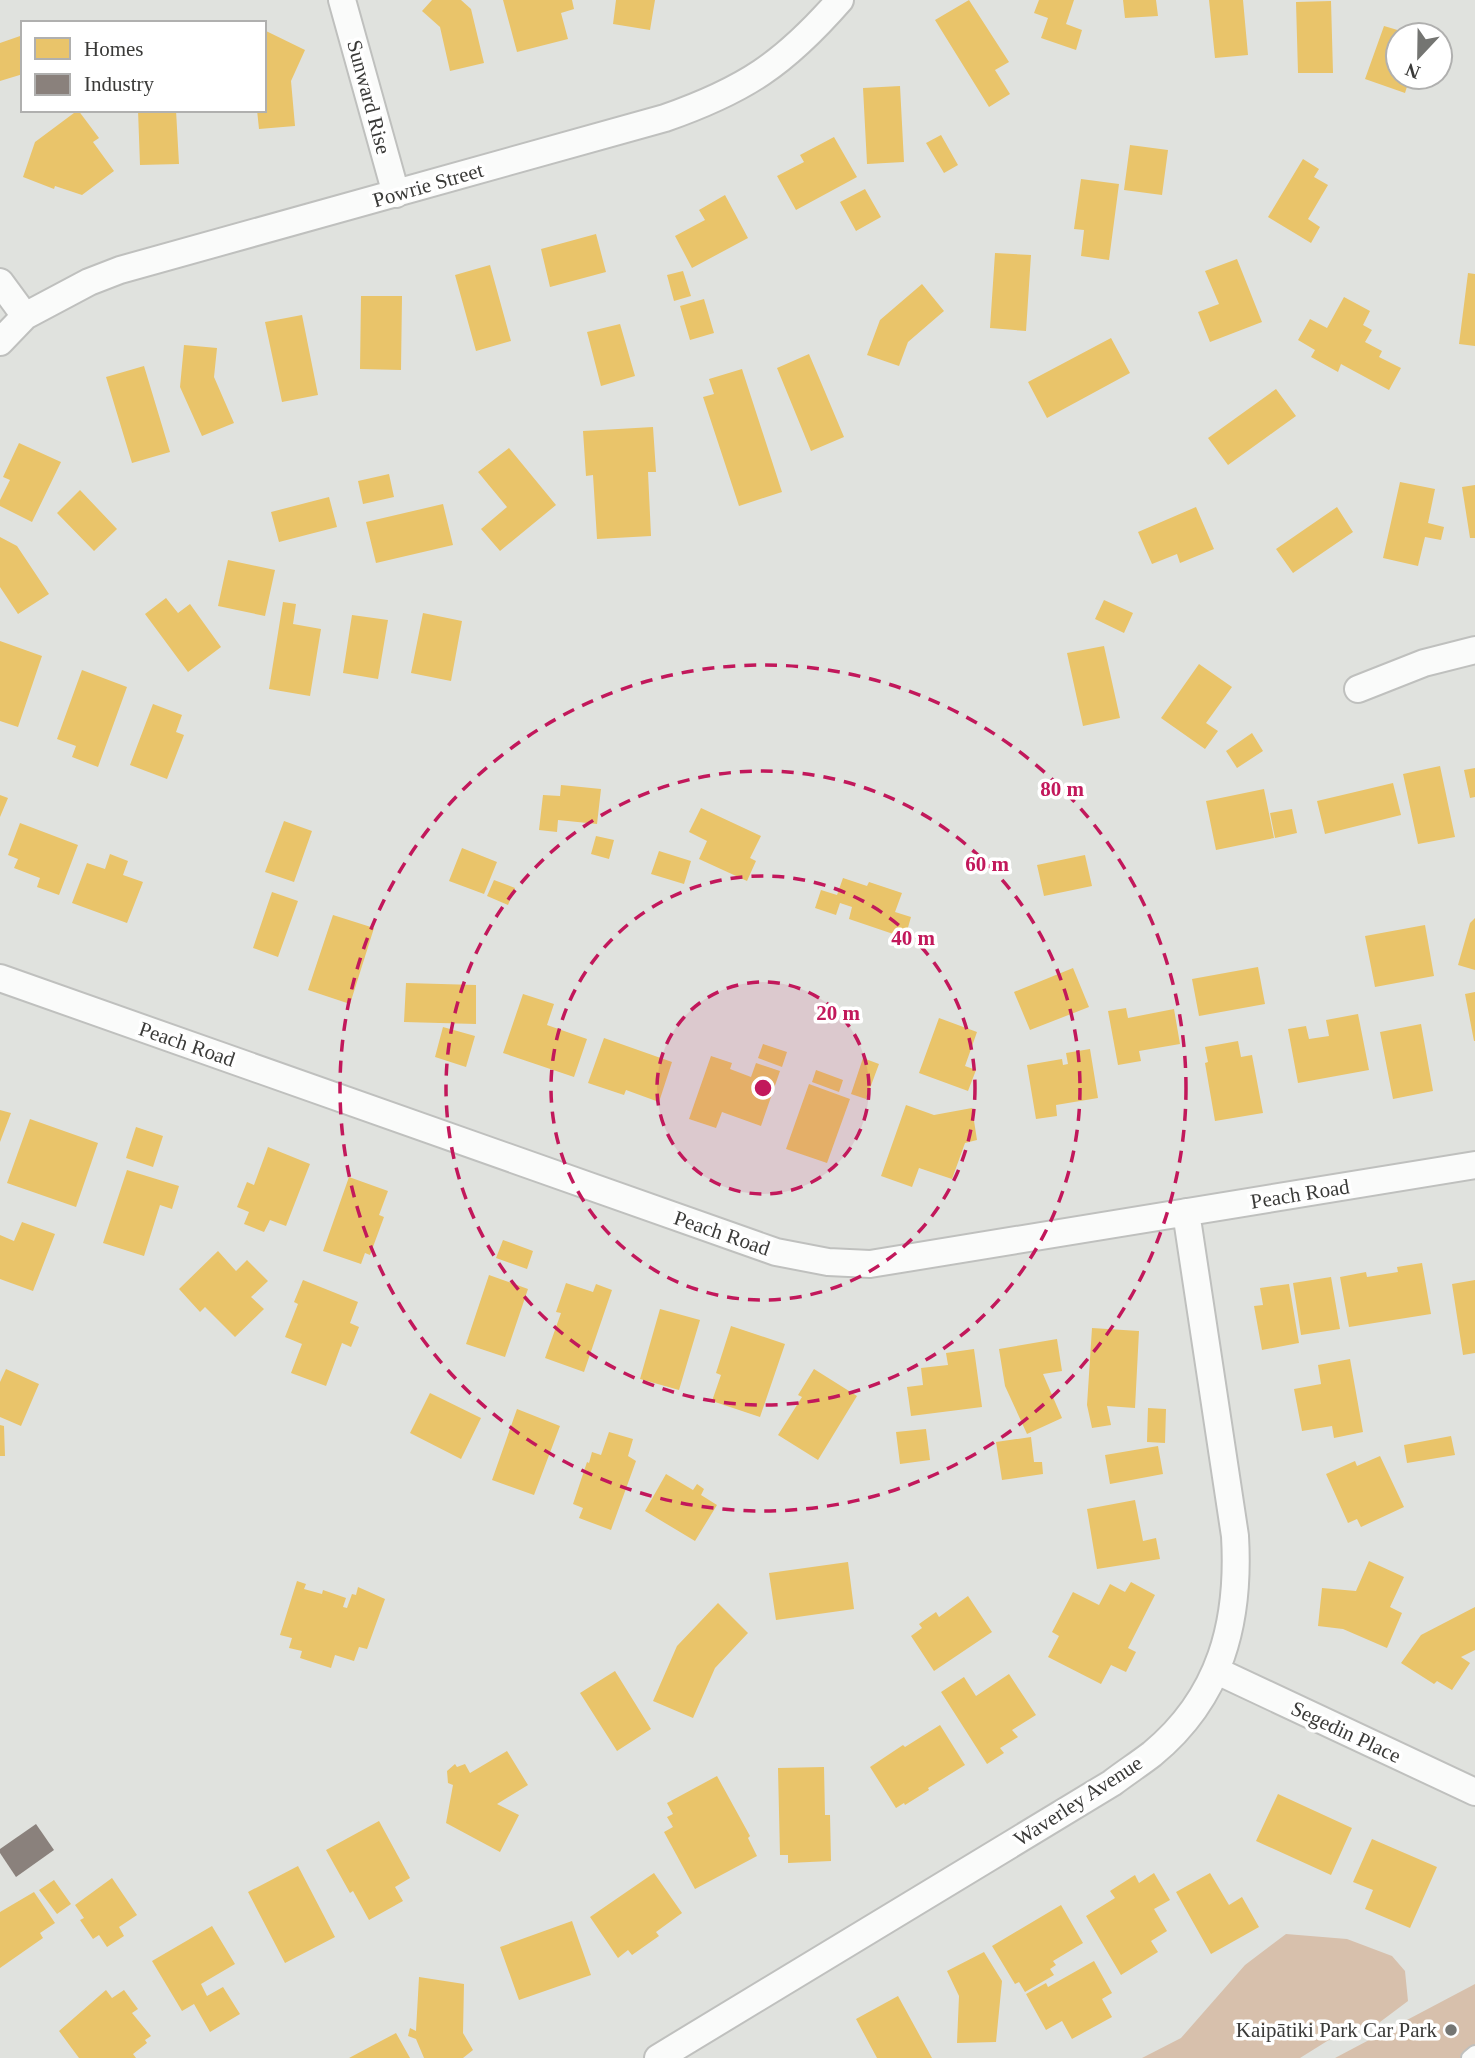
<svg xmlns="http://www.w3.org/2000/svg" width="1475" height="2058" font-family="Georgia,serif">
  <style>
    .green { fill: #d7c0ac }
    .homes { fill: #e9c46a }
    .industry { fill: #8a817c }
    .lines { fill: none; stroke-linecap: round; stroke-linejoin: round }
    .lane-casing { stroke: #bfc0be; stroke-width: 18 }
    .street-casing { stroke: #bfc0be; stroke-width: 30 }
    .lane { stroke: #fafbfa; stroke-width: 14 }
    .street { stroke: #fafbfa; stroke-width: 26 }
    .ring { fill: none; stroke: #c2185b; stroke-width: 3.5; stroke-dasharray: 12 9 }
    .poi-dot { fill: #747572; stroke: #fff; stroke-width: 2.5 }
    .labels { text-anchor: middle; stroke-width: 7; stroke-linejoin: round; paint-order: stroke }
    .street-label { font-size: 21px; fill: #3a3a38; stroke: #fff }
    .poi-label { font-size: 21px; fill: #3a3a38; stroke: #fff; text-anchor: end }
    .centre { fill: #c2185b; stroke: #fff; stroke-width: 3.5 }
    .ring-label { font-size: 21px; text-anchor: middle; font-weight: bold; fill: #c2185b; stroke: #fff; stroke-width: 7; stroke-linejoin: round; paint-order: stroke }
  </style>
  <rect width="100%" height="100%" fill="#e0e2de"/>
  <!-- green -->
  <path class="green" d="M1286 1934 1347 1939 1392 1956 1405 1971 1408 2001 1376 2025 1332 2038 1300 2058H1142L1181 2038 1245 1965Z
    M1475 1984V2058H1335Z"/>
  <!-- homes -->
  <path class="homes" d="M432 0H461L471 9 484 63 450 71 440 27 422 11Z
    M503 0H572L574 9 561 13 568 39 517 52Z
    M616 0H655L650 30 613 24Z
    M969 0 1009 62 995 70 1010 94 989 107 935 20Z
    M1039 0H1074L1066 24 1082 30 1076 50 1041 38 1048 18 1034 13Z
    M1123 0H1156L1158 16 1125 18Z
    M1209 0H1243L1248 55 1215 58Z
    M1331 1 1333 73H1298L1296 2Z
    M1384 26 1411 34 1398 35V77H1410L1405 93 1365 79Z
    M264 30 305 50 291 81 295 126 259 129 257 110H264Z
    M23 35V74L0 81V43Z
    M900 86 904 162 867 164 863 88Z
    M78 110 99 138 93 142 114 171 82 195 55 186 54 189 23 177 35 142Z
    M138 110H176L179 164 140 165Z
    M941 135 958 165 944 173 926 143Z
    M834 137 857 177 796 210 777 176 804 162 800 155Z
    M1130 145 1168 150 1162 195 1124 190Z
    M1303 159 1319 169 1314 177 1328 185 1308 219 1320 227 1311 243 1268 217Z
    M1081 179 1119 184 1109 260 1081 256 1084 230 1074 229Z
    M865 189 881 217 856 231 840 202Z
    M725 195 748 238 692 268 675 236 705 220 699 210Z
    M596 234 606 272 550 287 541 249Z
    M995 253 1031 255 1026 331 990 328Z
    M1237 259 1262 322 1210 342 1198 312 1219 304 1205 271Z
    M490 265 511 341 476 351 455 275Z
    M683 271 691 296 674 301 667 275Z
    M1468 273 1475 274V346L1459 344Z
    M922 284 944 311 908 342 899 366 867 355 880 320Z
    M361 296H402L401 370 360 369Z
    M1344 297 1370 311 1363 325 1372 330 1365 342 1382 351 1379 357 1401 368 1389 390 1341 364 1338 372 1311 357 1315 350 1298 340 1310 319 1327 328Z
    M704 299 714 333 690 340 680 306Z
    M302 315 318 395 282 402 265 322Z
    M620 324 635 376 601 386 587 332Z
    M1111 338 1130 373 1047 418 1028 382Z
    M184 345 217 348 214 377 234 423 202 436 180 387Z
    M809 354 844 437 811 451 777 368Z
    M144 366 170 452 132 463 106 377Z
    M742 369 782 492 739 506 703 397 714 394 709 379Z
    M1276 389 1296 416 1228 465 1208 438Z
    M653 427 656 472H648L651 536 597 539 593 475 586 476 583 431Z
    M19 443 61 462 32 522 0 506V500L10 480 3 477Z
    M509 448 556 505 500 551 481 529 507 507 478 472Z
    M389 474 394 497 363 504 358 481Z
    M1400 482 1435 489 1428 523 1444 527 1441 540 1425 537 1418 566 1383 558Z
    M1475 485V538H1470L1462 487Z
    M80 490 117 529 94 551 57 513Z
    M329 497 337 527 279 542 271 512Z
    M443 504 453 545 376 563 366 522Z
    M1196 507 1214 549 1180 563 1177 554 1152 564 1138 532Z
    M1337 507 1353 532 1293 573 1276 549Z
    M0 537 17 546 49 594 18 614 0 587Z
    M228 560 275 570 265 616 218 606Z
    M166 598 178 613 190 604 221 647 188 672 145 614Z
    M1104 600 1133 613 1124 633 1095 619Z
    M283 602 296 604 293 624 321 629 310 696 269 689Z
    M423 613 462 621 451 681 411 673Z
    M352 615 388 620 378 679 343 673Z
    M0 641 42 656 18 727 0 721Z
    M1104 646 1120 718 1083 726 1067 653Z
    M1199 664 1232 687 1206 723 1218 731 1205 749 1161 718Z
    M82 670 127 687 98 767 72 757 76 746 57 739Z
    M153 704 182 715 176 732 184 735 167 779 130 765Z
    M1252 733 1263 751 1237 768 1226 751Z
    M1440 766 1455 837 1418 844 1403 774Z
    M1475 768V797L1470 798 1464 770Z
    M1393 783 1401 815 1325 834 1317 801Z
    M561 785 601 789 597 824 558 820 557 832 539 830 543 795 560 796Z
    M1264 789 1274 838 1216 850 1206 801Z
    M0 795 8 798 0 817Z
    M701 808 761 836 750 858 756 861 747 881 699 859 707 841 689 832Z
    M1292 809 1297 833 1275 838 1270 813Z
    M284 821 312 831 294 882 265 872Z
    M20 823 78 845 59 895 37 887 40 878 14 868 18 859 8 855Z
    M596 836 614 840 609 859 591 854Z
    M462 848 497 862 484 894 449 881Z
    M659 851 691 861 684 884 651 874Z
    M110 854 128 861 123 875 143 882 127 923 72 903 87 863 105 869Z
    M1085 855 1092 886 1044 896 1037 865Z
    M843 878 867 886 869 882 902 893 895 912 911 917 905 938 849 919 852 907 840 903 836 915 815 908 821 890 837 895Z
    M494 880 515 888 508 905 487 896Z
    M272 892 298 901 278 957 253 948Z
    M333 915 374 928 350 1004 308 990Z
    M1475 918V970L1458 965 1470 923Z
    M1425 925 1434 976 1375 987 1365 936Z
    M1258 967 1265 1004 1199 1016 1192 979Z
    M1073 968 1089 1007 1030 1030 1014 992Z
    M406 983 476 985V1024L404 1022Z
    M1475 992V1041H1474L1465 994Z
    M523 994 554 1004 547 1025 587 1039 574 1077 503 1053Z
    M1126 1008 1128 1018 1174 1009 1180 1044 1139 1051 1141 1061 1118 1065 1108 1011Z
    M1358 1014 1369 1070 1298 1083 1288 1029 1306 1026 1309 1039 1329 1036 1326 1020Z
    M939 1018 977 1032 965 1066 976 1070 968 1091 919 1073Z
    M1421 1024 1433 1091 1393 1099 1380 1032Z
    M443 1027 475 1036 466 1067 435 1057Z
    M604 1038 672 1062 659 1102 626 1090 624 1095 588 1083Z
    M1238 1041 1241 1057 1252 1055 1263 1113 1215 1121 1205 1063 1208 1062 1205 1047Z
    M763 1044 787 1052 782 1067 758 1058Z
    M1090 1049 1098 1098 1056 1105 1057 1116 1036 1119 1027 1065 1062 1059 1063 1065 1068 1064 1066 1053Z
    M711 1056 732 1063 730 1069 751 1077 756 1063 780 1071 761 1126 722 1112 716 1128 689 1119Z
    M863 1058 879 1064 866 1099 851 1094Z
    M816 1070 843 1080 839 1092 812 1082Z
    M809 1084 850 1099 827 1163 786 1149Z
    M906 1105 934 1115 972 1108 977 1140 965 1143 952 1179 919 1168 912 1187 881 1176Z
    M0 1110 11 1113 0 1142Z
    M30 1119 98 1143 76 1207 7 1183Z
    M136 1127 163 1136 153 1167 126 1158Z
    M268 1147 310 1164 286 1226 270 1220 264 1232 244 1224 249 1212 237 1207 247 1182 254 1185Z
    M127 1170 179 1186 172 1209 160 1205 144 1256 103 1243Z
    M349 1177 388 1191 379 1215 384 1217 370 1255 365 1253 361 1264 323 1251Z
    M22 1222 55 1234 33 1291 0 1279V1235L14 1241Z
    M503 1240 533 1251 527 1269 496 1258Z
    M218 1251 236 1271 247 1260 268 1281 251 1297 264 1309 235 1337 205 1307 200 1312 179 1289Z
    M1422 1263 1431 1314 1349 1327 1340 1277 1366 1272 1367 1277 1398 1272 1397 1267Z
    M489 1275 528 1289 505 1357 466 1344Z
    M1331 1277 1340 1329 1301 1335 1293 1283Z
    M303 1280 358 1302 350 1323 359 1327 351 1347 342 1343 326 1386 291 1373 302 1344 285 1337 298 1304 294 1302Z
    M1475 1280V1353L1463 1355 1452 1284Z
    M566 1283 593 1292 596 1284 612 1290 584 1372 545 1358 561 1313 556 1312Z
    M1289 1284 1299 1343 1262 1350 1254 1306 1263 1305 1260 1288Z
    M660 1309 700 1320 679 1390 640 1379Z
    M731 1326 785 1344 760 1417 712 1401 721 1375 716 1373Z
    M1092 1328 1139 1331 1135 1408 1107 1406 1111 1425 1092 1428 1087 1405Z
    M1057 1339 1062 1371 1043 1374 1062 1418 1027 1434 1005 1386 999 1349Z
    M974 1349 982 1407 911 1416 907 1387 923 1385 921 1368 948 1365 946 1353Z
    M1350 1359 1363 1432 1334 1438 1332 1426 1302 1431 1294 1389 1321 1384 1318 1365Z
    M6 1369 39 1384 21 1426 0 1417V1382Z
    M814 1369 857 1396 818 1460 778 1435 802 1397 798 1395Z
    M430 1393 481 1418 461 1459 410 1433Z
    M1148 1408 1166 1409 1165 1443 1147 1442Z
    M517 1409 560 1426 534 1495 492 1480Z
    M0 1425 4 1426 5 1456H0Z
    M926 1429 930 1460 900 1464 896 1432Z
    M609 1432 633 1439 628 1456 636 1461 611 1530 579 1518 583 1508 573 1504 587 1462 589 1463 592 1452 601 1455Z
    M1451 1436 1455 1455 1407 1463 1404 1445Z
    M1031 1437 1034 1462H1042L1043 1474 1002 1480 996 1442Z
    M1158 1446 1163 1474 1110 1484 1105 1455Z
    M1380 1456 1404 1507 1361 1527 1357 1519 1348 1523 1326 1474 1355 1461 1357 1466Z
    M666 1474 693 1490 697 1484 704 1489 701 1495 717 1505 695 1541 645 1511Z
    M1135 1500 1143 1541 1156 1538 1160 1559 1097 1569 1087 1509Z
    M1369 1561 1404 1577 1390 1607 1402 1613 1387 1648 1343 1629 1318 1626 1322 1588 1356 1591Z
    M848 1562 854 1609 776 1620 769 1573Z
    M297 1581 306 1584 304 1589 322 1594 323 1590 346 1598 343 1607 347 1608 352 1594 356 1595 358 1587 385 1599 367 1649 359 1647 354 1661 335 1655 331 1668 300 1658 302 1651 289 1648 292 1638 280 1635Z
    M1131 1582 1155 1595 1128 1648 1136 1652 1126 1672 1111 1665 1101 1684 1048 1657 1059 1636 1052 1632 1073 1592 1099 1605 1110 1584 1125 1592Z
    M968 1596 992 1632 934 1671 911 1636 922 1628 919 1624 936 1612 939 1617Z
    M718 1603 748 1633 715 1668 693 1718 653 1701 677 1646Z
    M1475 1607V1650L1461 1657 1470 1663 1452 1690 1437 1681 1434 1684 1401 1663 1421 1635Z
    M615 1671 651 1729 617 1751 580 1693Z
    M1009 1674 1036 1715 1012 1730 1018 1737 1000 1748 1004 1753 987 1764 941 1692 964 1677 976 1696Z
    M940 1725 965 1765 928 1788 929 1790 905 1805 904 1803 896 1808 870 1767 903 1745 905 1747Z
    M507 1751 528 1785 497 1804 519 1815 500 1852 446 1823 453 1785 448 1783 447 1771 455 1764 457 1767 465 1764 470 1773Z
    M824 1767 825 1815H830L831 1861 788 1863V1855H780L778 1768Z
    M717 1776 750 1836 748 1838 757 1856 695 1889 664 1832 673 1827 667 1817 673 1814 667 1803Z
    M1278 1794 1352 1828 1331 1875 1256 1841Z
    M379 1821 410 1878 395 1887 403 1901 369 1920 353 1891 350 1893 326 1850Z
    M1372 1839 1437 1867 1410 1928 1365 1909 1373 1890 1353 1882Z
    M298 1866 335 1937 285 1963 248 1892Z
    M654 1873 682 1913 656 1932 659 1936 632 1955 628 1950 618 1958 590 1917Z
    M1154 1873 1170 1900 1154 1909 1167 1931 1151 1941 1158 1952 1121 1975 1086 1916 1115 1898 1110 1891 1135 1875 1139 1883Z
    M1210 1873 1229 1905 1242 1897 1259 1927 1211 1954 1176 1892Z
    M112 1878 137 1915 119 1927 124 1936 107 1947 99 1935 93 1939 80 1920 84 1918 75 1905Z
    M54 1880 71 1904 57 1914 39 1890Z
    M34 1892 55 1923 40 1933 43 1938 0 1968V1912Z
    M1061 1905 1083 1943 1053 1961 1056 1965 1050 1969 1054 1975 1025 1992 1019 1982 1015 1984 992 1946Z
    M572 1921 591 1975 519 2000 500 1947Z
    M212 1926 235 1964 201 1984 207 1996 223 1987 240 2014 210 2032 194 2004 182 2011 152 1961Z
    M984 1952 1002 1981 996 2042 957 2043 959 1996 947 1971Z
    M1094 1961 1112 1993 1102 1999 1112 2017 1072 2039 1062 2021 1046 2030 1026 1994 1046 1983 1048 1987Z
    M419 1977 464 1984 463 2033 473 2050 463 2058H424L416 2039 408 2036 410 2028 416 2031Z
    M106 1990 112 1998 124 1990 138 2009 132 2013 151 2036 145 2040 147 2043 133 2054 136 2058H79L59 2031Z
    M898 1996 932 2058H877L856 2019Z
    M396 2033 410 2058H349Z"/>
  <!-- industry -->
  <path class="industry" d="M36 1824 54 1850 16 1877 0 1853V1849Z"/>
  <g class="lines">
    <!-- lane casing -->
    <g class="lane-casing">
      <path id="lane" d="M1469 2058 1475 2053"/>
    </g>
    <!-- street casing -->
    <g class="street-casing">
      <path id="street" d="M342 0 396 194
        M0 282 25 316
        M0 342 25 316 89 282 120 270 665 118C745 90 784 64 840 0
        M1358 689 1424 663 1475 650
        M0 978 776 1252 828 1262 870 1264 1475 1165
        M1217 1671 1475 1792
        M658 2058 1112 1783C1125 1773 1139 1764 1152 1754 1221 1697 1240 1622 1235 1536L1186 1212"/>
    </g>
    <!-- lane -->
    <use href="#lane" class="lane"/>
    <!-- street -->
    <use href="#street" class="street"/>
  </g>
  <!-- distance rings -->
  <circle cx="763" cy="1088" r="106" fill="#c2185b" fill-opacity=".12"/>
  <g class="ring">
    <circle cx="763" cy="1088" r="106"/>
    <circle cx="763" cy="1088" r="212"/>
    <circle cx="763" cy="1088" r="317"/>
    <circle cx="763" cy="1088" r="423"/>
  </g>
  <!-- markers -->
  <circle class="poi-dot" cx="1451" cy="2030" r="7"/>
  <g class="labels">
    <!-- street labels -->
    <g class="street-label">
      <text transform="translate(369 97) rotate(75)" y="7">Sunward Rise</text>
      <text transform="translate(428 185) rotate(-16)" y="7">Powrie Street</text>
      <text transform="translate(187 1044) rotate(19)" y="7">Peach Road</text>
      <text transform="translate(1300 1194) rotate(-9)" y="7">Peach Road</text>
      <text transform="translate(722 1233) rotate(19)" y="7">Peach Road</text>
      <text transform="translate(1346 1732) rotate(25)" y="7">Segedin Place</text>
      <text transform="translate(1078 1801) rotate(-33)" y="7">Waverley Avenue</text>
    </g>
    <!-- poi labels -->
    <g class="poi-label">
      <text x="1437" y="2037">Kaipātiki Park Car Park</text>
    </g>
  </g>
  <circle cx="763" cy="1088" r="10" class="centre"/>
  <g class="ring-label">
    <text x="1062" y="796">80 m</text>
    <text x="987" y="871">60 m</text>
    <text x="913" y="945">40 m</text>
    <text x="838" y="1020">20 m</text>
  </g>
  <!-- legend -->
  <rect x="21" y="21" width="245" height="91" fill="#ffffff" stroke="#b0b0af" stroke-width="2"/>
  <rect x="35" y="38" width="35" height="21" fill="#e9c46a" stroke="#b0b0af" stroke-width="2"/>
  <text x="84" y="56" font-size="21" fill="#3a3a38">Homes</text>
  <rect x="35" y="74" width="35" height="21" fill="#8a817c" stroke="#b0b0af" stroke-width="2"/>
  <text x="84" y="91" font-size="21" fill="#3a3a38">Industry</text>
  <!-- north arrow -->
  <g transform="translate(1419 56) rotate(202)"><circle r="33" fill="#ffffff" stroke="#b0b0af" stroke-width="2"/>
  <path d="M0-5L12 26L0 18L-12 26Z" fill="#747572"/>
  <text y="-10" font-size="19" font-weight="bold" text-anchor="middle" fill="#3a3a38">N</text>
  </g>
</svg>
